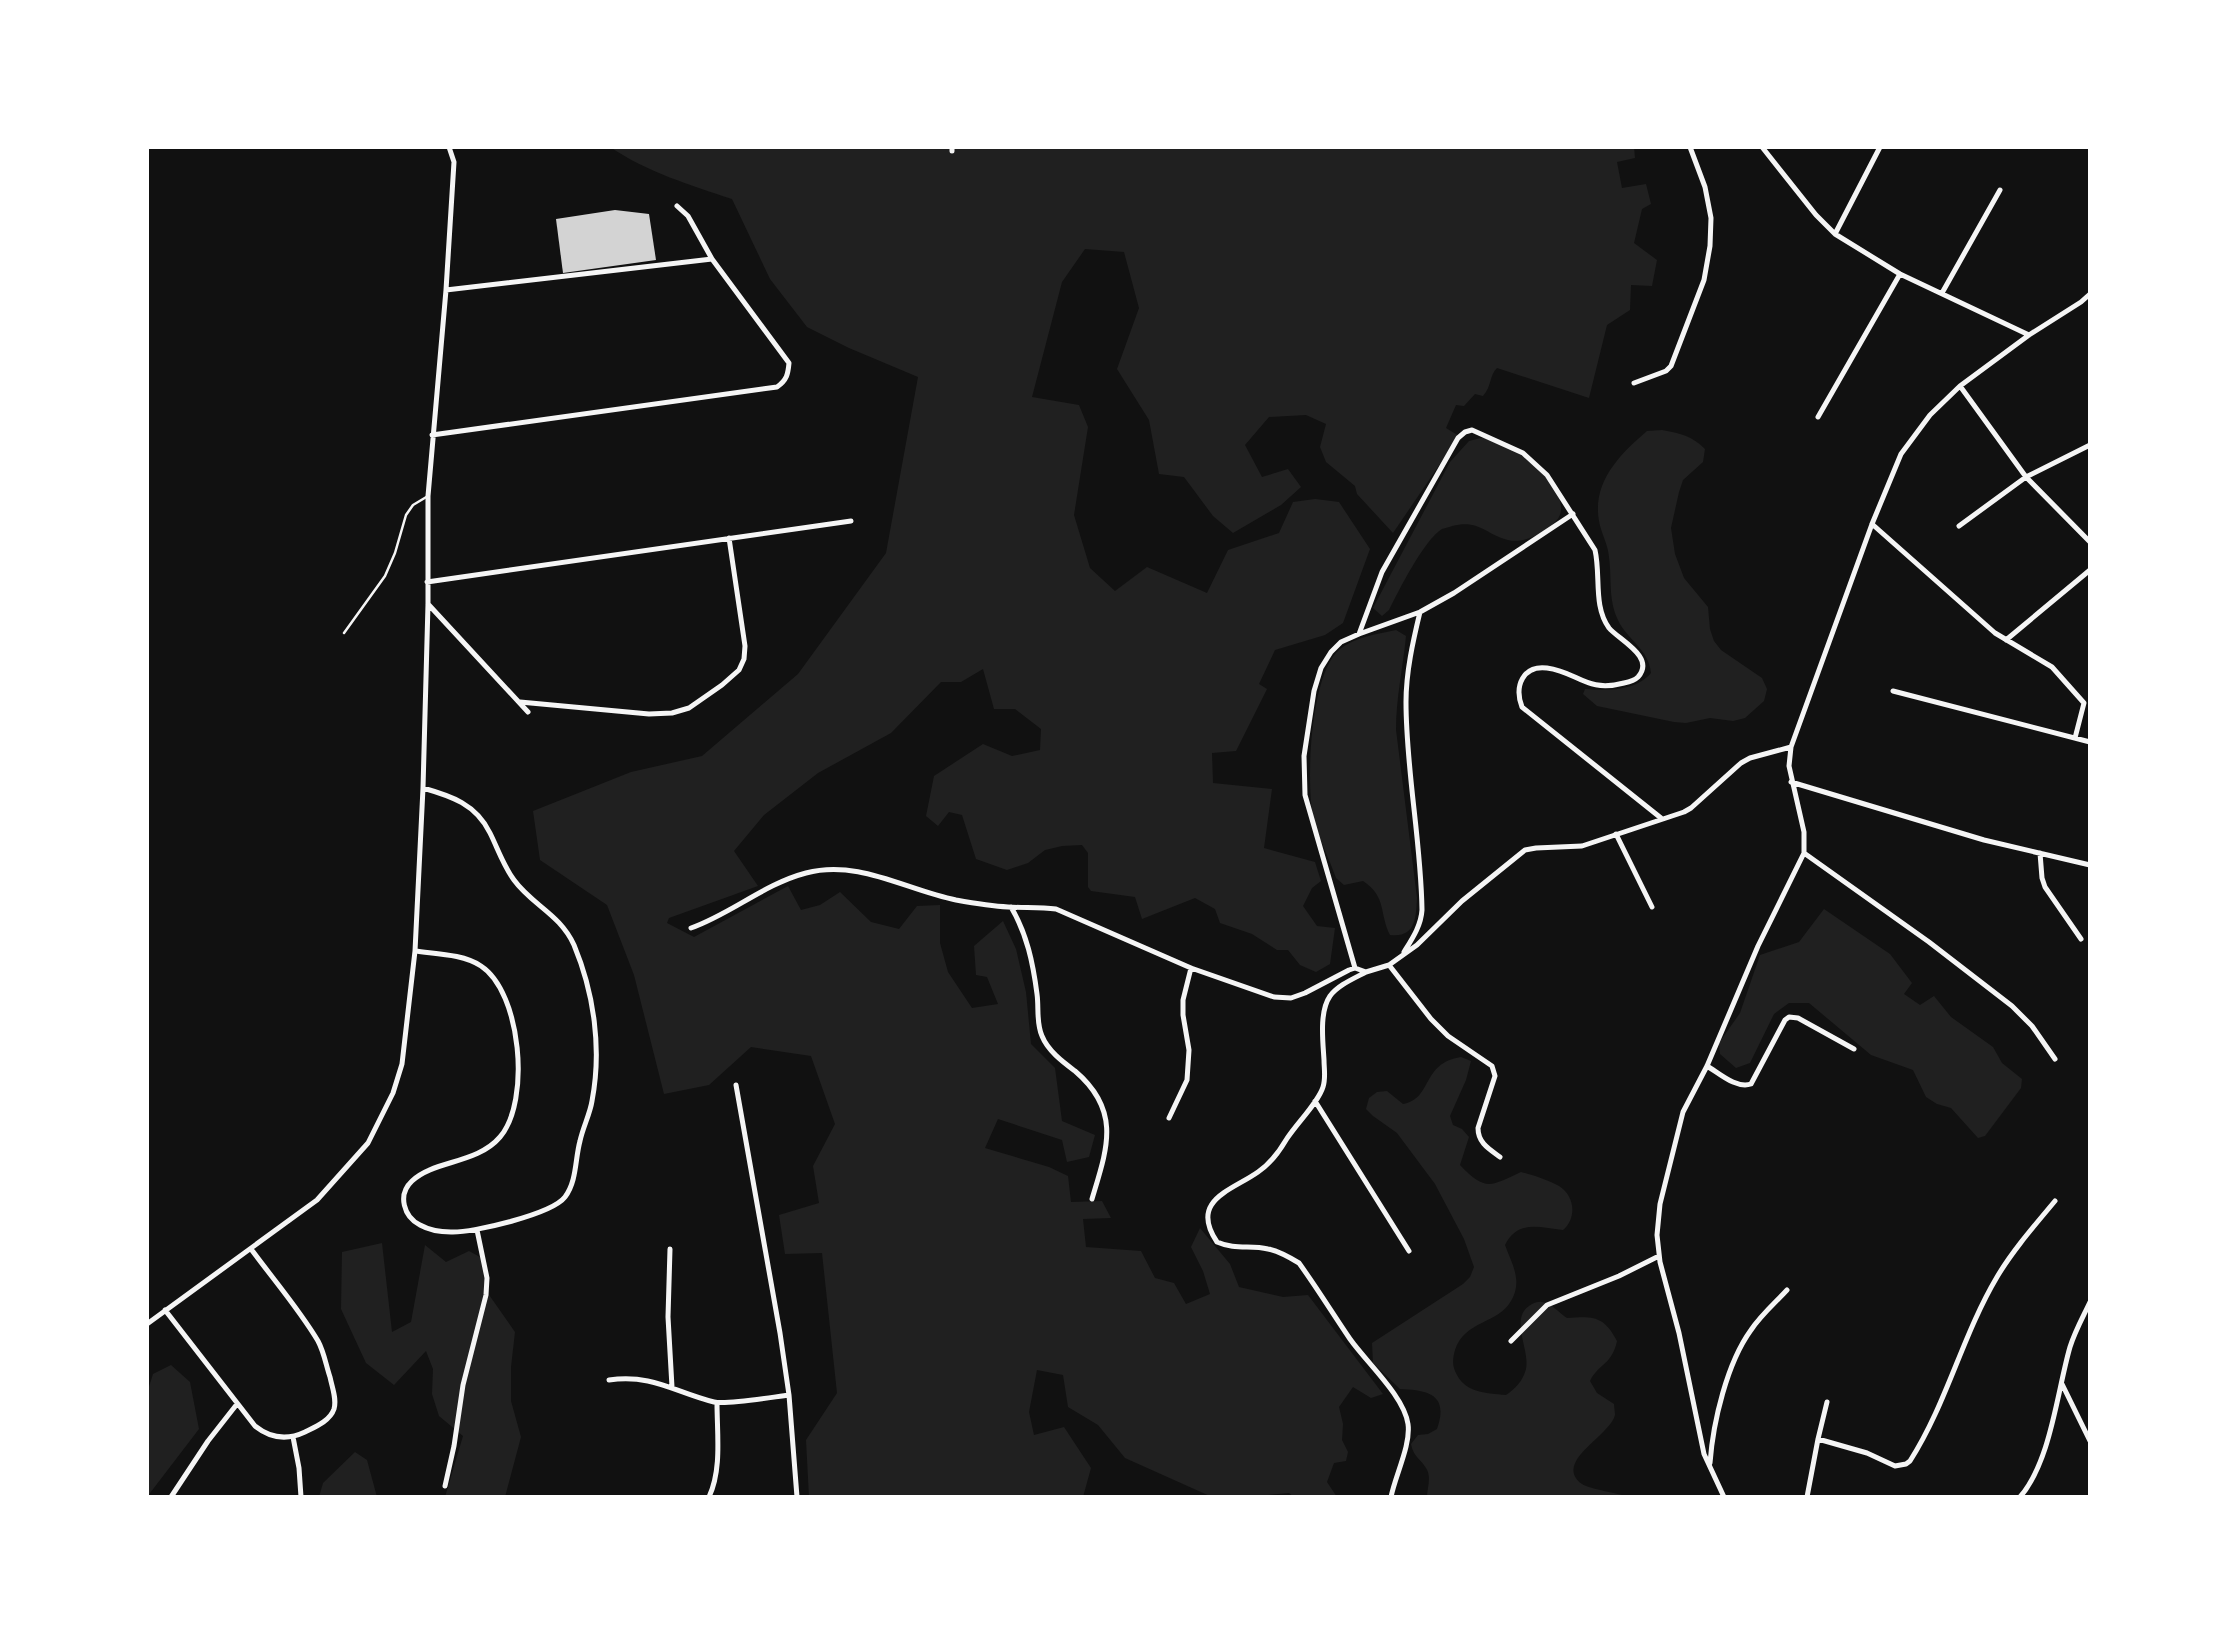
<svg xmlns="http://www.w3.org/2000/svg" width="2237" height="1644" font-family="Inter,sans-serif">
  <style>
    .green { fill: #202020 }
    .building { fill: #d3d3d3 }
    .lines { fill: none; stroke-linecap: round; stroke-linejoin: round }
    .service { stroke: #f5f5f5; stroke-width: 2.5 }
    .minor { stroke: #f5f5f5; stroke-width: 5 }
  </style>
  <rect width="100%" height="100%" fill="#111"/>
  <!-- green -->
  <path class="green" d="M610 147H1634L1635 158 1617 162 1622 188 1646 184 1651 204 1642 209 1634 243 1657 260 1652 286 1631 285 1630 310 1607 325 1589 398 1497 368C1489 376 1492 386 1483 396L1475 394 1464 406 1456 405 1446 428 1459 436 1393 533 1357 494 1355 486 1326 462 1320 447 1326 424 1306 415 1269 417 1245 445 1262 477 1288 469 1301 487 1281 505 1233 533 1213 516 1184 477 1159 474 1149 420 1117 369 1139 308 1124 252 1085 249 1062 282 1032 397 1079 405 1088 427 1074 515 1090 568 1115 591 1147 567 1207 593 1228 550 1279 533 1293 502 1315 499 1339 502 1370 549 1343 623 1325 635 1275 650 1259 684 1267 689 1236 751 1212 753 1213 783 1272 789 1264 848 1315 862 1321 881 1312 888 1303 906 1317 926 1335 928 1330 964 1316 972 1300 965 1288 950H1277L1252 934 1220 923 1215 909 1195 898 1142 919 1135 897 1091 891 1088 887V853L1082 845 1062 846 1045 850 1028 863 1007 870 976 859 962 815 949 812 938 826 926 816 934 776 983 744 1012 756 1040 750 1041 729 1015 709H994L983 669 961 682H941L891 733 818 773 764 815 734 851 758 886 669 918 667 923 694 937 788 886 801 910 820 905 840 892 871 922 899 929 917 906 940 905V943L948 972 972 1008 998 1004 987 977 976 975 974 946 1003 921 1016 949 1026 992 1031 1044 1055 1068 1062 1121 1095 1135 1089 1157 1067 1162 1062 1140 998 1119 985 1148 1049 1167 1068 1176 1071 1202 1102 1201 1111 1218 1083 1219 1086 1247 1141 1251 1155 1278 1174 1283 1186 1304 1210 1294 1203 1271 1191 1247 1200 1228 1230 1264 1239 1287 1283 1297 1308 1295 1383 1394 1371 1398 1353 1387 1339 1407 1343 1424 1342 1440 1348 1452 1346 1461 1334 1463 1327 1482 1337 1497H1294L1289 1493 1268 1495V1497H1212L1125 1458 1098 1425 1068 1407 1063 1375 1037 1370 1029 1412 1034 1435 1064 1427 1091 1468 1083 1497H809L806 1440 837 1393 822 1253 785 1254 779 1215 819 1203 813 1166 835 1124 811 1056 751 1047 709 1085 664 1094 634 975 607 905 540 860 533 811 631 772 702 756 798 674 886 553 918 377 849 348 807 327 770 279 732 199C690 185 647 172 610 147Z
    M1662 430C1680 433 1692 436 1705 449L1703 462 1683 480 1679 492 1671 528 1675 554 1684 578 1708 607 1710 629 1714 641 1721 650 1762 678 1767 689 1764 701 1745 718 1733 721 1710 718 1686 723 1674 722 1597 706 1583 694 1585 689C1607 691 1636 691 1651 673 1649 649 1627 640 1618 620 1608 599 1612 579 1609 557 1608 544 1601 533 1599 521 1592 482 1620 454 1647 431Z
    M1485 437C1493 440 1504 441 1511 446 1528 457 1577 499 1556 521 1545 533 1524 544 1508 540 1485 534 1479 519 1452 526 1452 526 1443 529 1442 529 1424 540 1399 590 1389 610L1382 616 1373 608 1450 462 1469 441Z
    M1396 630 1406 636C1403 667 1396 698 1396 730L1417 898C1416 917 1416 938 1390 935 1379 913 1387 897 1363 881L1344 885 1336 878C1329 858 1318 837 1313 817 1306 781 1310 673 1340 649 1355 637 1378 634 1396 630Z
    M1824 909 1890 954 1912 983 1904 994 1920 1005 1934 996 1951 1017 1993 1047 2002 1063 2022 1079 2021 1088 1985 1136 1978 1138 1951 1108 1937 1104 1926 1097 1913 1070 1871 1055 1809 1003H1789L1774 1014 1750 1063 1736 1068 1720 1054 1719 1043 1740 1013 1760 955 1799 942Z
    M1461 1057 1471 1061 1466 1080 1450 1116 1453 1125 1462 1129 1469 1137 1460 1165C1486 1193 1492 1185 1521 1172 1533 1175 1548 1180 1559 1186 1575 1196 1577 1218 1563 1230 1540 1228 1518 1219 1505 1245 1512 1264 1523 1281 1511 1301 1498 1324 1465 1320 1455 1350 1453 1357 1452 1364 1455 1371 1464 1393 1485 1393 1506 1395 1515 1389 1523 1381 1526 1369 1530 1350 1510 1319 1529 1306 1545 1294 1555 1310 1567 1318 1594 1316 1604 1316 1617 1341 1612 1365 1599 1363 1590 1381L1597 1393 1614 1404C1614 1407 1615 1412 1615 1415 1610 1436 1552 1462 1582 1484 1589 1489 1618 1493 1629 1497H1427C1427 1488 1432 1477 1426 1468 1420 1458 1414 1458 1411 1444L1418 1435 1428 1434 1437 1429C1449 1395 1429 1390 1400 1389L1373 1363 1372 1343 1463 1284 1470 1277 1474 1267 1464 1239 1435 1184 1397 1133 1373 1116 1366 1109 1369 1098 1377 1092 1387 1091 1403 1104C1433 1099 1421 1063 1461 1057Z
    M382 1243 392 1332 411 1322 425 1245 446 1262 469 1251 480 1257 487 1292 515 1332 511 1367V1401L521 1437 505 1497H445L463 1436 439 1416 432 1394 433 1369 426 1351 394 1385 366 1363 341 1309 342 1252Z
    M171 1365 190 1382 199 1429 147 1497V1393L153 1374Z
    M355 1452 367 1460 377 1497H319L323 1483Z"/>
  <!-- building -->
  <path class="building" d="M615 210 649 214 656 260 563 273 556 219Z"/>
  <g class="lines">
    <!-- service -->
    <path class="service" d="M344 633 385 576 395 553 406 515 413 505 428 496"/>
    <!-- minor -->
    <path class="minor" d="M1762 147 1816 215 1835 234 1900 274 2029 335
      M952 151V147
      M1835 234 1880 147
      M446 290 712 259
      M1942 293 2000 190
      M1634 383 1666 371 1671 366 1704 280 1710 246 1711 218 1705 187 1690 147
      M1960 386 2026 477 2090 542
      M1818 417 1900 274
      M432 435 777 387C787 380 788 374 789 363L712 259 688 216 677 206
      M1872 524 1995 633 2052 667 2084 703 2075 738
      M1959 526 2026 477 2090 445
      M427 582 851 521
      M428 604 528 712
      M1359 634 1382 572 1458 438 1465 432 1472 430 1523 453 1547 475 1595 550C1601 576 1593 606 1609 628 1619 640 1656 657 1638 677 1634 681 1629 682 1624 683 1586 693 1578 672 1547 668 1523 665 1514 686 1522 707L1661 818
      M2006 640 2090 570
      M1893 691 2090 742
      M520 702 649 714 672 713 689 708 722 685 739 670 744 659 745 646 729 538
      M1791 782 1984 840 2090 865
      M1616 834 1652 907
      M1804 853 1929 942 2012 1006 2032 1026 2055 1059
      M2040 853 2042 878 2045 887 2081 939
      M1011 907C1027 934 1033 963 1037 994 1039 1008 1036 1023 1042 1036 1048 1051 1063 1062 1075 1071 1122 1111 1107 1149 1092 1199
      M691 928C731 914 764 884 806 873 858 859 906 890 956 900 973 903 991 906 1008 907 1024 908 1040 907 1056 909L1191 968 1274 997 1291 998 1305 993 1349 970 1355 968 1366 972 1389 965 1417 945 1462 901 1525 850 1536 848 1582 846 1684 812 1691 808 1741 763 1750 758 1791 747
      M415 951C436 954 463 954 481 966 521 992 531 1101 500 1137 477 1164 434 1160 412 1181 397 1195 404 1217 420 1225 429 1230 441 1232 451 1232 473 1233 552 1214 565 1197 577 1181 575 1159 580 1141 583 1127 590 1114 592 1101 602 1049 594 993 574 945 560 914 532 905 514 880 503 865 498 849 490 833 476 804 451 796 423 788
      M1404 952C1412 939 1421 926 1422 910 1421 840 1406 771 1406 702 1406 672 1413 641 1420 612
      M1389 965 1431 1019 1448 1036 1492 1066 1495 1076 1478 1128C1478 1143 1489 1149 1500 1157
      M1355 968 1305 795 1304 756 1314 691 1321 668 1331 652 1341 642 1359 634 1420 612 1454 593 1573 514
      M1366 972C1355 978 1338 985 1330 996 1319 1012 1323 1042 1324 1060 1324 1069 1326 1078 1323 1087 1318 1103 1296 1124 1286 1140 1279 1152 1270 1164 1258 1172 1231 1191 1189 1200 1217 1242 1235 1250 1250 1245 1268 1249 1279 1251 1289 1257 1299 1263 1317 1288 1333 1314 1350 1339 1367 1363 1404 1396 1408 1424 1411 1445 1395 1476 1391 1497
      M1707 1066C1719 1073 1736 1089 1751 1084L1785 1020 1789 1017 1798 1018 1854 1049
      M736 1085 780 1333 789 1395 797 1497
      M1315 1101 1409 1251
      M1169 1118 1187 1080 1189 1050 1183 1015V1000L1191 968
      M670 1249 668 1317 672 1387
      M165 1310 255 1426C270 1438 286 1441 305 1432 315 1427 330 1421 334 1409 337 1399 332 1387 330 1377 326 1365 324 1352 318 1341 299 1309 273 1279 251 1249
      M147 1324 317 1200 368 1143 393 1093 402 1064 415 951 423 788 428 604V496L446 290 454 162 449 147
      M1511 1341 1547 1305 1619 1276 1659 1256
      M609 1380C653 1374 674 1392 714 1402 727 1405 773 1397 789 1395
      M2062 1384 2090 1441
      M293 1437 299 1468 301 1497
      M1818 1439 1867 1453 1895 1466 1906 1464 1910 1461C1947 1403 1962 1336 1997 1277 2013 1250 2035 1225 2055 1201
      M1710 1463C1713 1422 1727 1363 1751 1330 1761 1315 1775 1303 1787 1290
      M445 1486 454 1446 463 1385 486 1295 487 1278 477 1230
      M171 1497 208 1441 237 1404
      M709 1497C722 1469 717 1434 717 1403
      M1724 1497 1704 1454 1679 1333 1660 1262 1657 1235 1660 1204 1683 1112 1707 1066 1758 946 1804 853V832L1789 766 1791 747 1872 524 1901 454 1930 415 1960 386 2029 335 2081 302 2090 294
      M1807 1497 1818 1439 1827 1402
      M2020 1497C2051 1461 2057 1392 2070 1347 2075 1331 2083 1317 2090 1302"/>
  </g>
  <!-- border -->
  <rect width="2237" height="1644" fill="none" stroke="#ffffff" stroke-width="298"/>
</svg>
